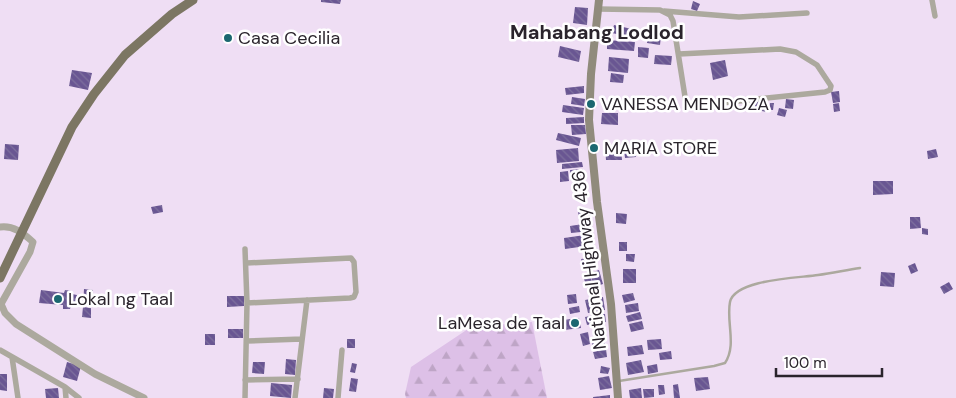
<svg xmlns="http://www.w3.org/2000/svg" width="956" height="398" font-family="'DM Sans',sans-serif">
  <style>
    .forest { fill: url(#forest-firs) }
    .building { fill: url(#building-back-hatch) }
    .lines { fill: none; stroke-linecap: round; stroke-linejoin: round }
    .service { stroke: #aca99e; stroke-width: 2.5 }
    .minor { stroke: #aca99e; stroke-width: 5.5 }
    .tertiary { stroke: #aca99e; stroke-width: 7 }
    .secondary { stroke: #908b7c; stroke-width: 8 }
    .primary { stroke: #7c7663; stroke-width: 9 }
    .poi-dot { fill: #1b6770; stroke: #fff; stroke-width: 2 }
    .labels { text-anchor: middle; stroke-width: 5; stroke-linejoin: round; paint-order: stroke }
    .poi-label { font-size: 18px; fill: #2a242c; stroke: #fff; text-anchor: start }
    .street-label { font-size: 18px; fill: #2a242c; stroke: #fff }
    .quarter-label { font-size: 20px; font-weight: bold; fill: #2a242c; stroke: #fff }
  </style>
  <defs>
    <pattern id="forest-firs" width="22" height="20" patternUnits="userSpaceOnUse" patternTransform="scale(1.25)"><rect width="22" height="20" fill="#ddc0e7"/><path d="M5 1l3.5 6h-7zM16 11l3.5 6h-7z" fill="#bea5c6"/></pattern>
    <pattern id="building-back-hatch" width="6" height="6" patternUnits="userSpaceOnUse" patternTransform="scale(1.25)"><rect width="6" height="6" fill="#695692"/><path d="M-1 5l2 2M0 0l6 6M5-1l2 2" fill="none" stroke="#7e709e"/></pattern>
  </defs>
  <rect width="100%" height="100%" fill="#efdef4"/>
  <!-- forest -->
  <path class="forest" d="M532 322 547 398H406L405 394 411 367 471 327Z"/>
  <!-- building -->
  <path class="building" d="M321 0H341L340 4 321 2Z
    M693 1 700 4 697 11 691 9Z
    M575 7 588 8 587 25 573 23Z
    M614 25 632 29 630 37 612 33Z
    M648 34 661 36 660 45 647 43Z
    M607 40 635 42 634 51 607 49Z
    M560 46 581 51 579 62 558 57Z
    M638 47 649 48 648 58 638 57Z
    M655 55 672 56 671 65 654 64Z
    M609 57 629 59 628 73 608 71Z
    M725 60 728 76 713 80 710 63Z
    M72 70 92 73 88 90 69 86Z
    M611 73 624 75 623 83 610 82Z
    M584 86V93L566 95 565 88Z
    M839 91 840 102 833 103 831 92Z
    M572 97 585 99 584 106 571 104Z
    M786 99 794 100 793 109 785 108Z
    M756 101 767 103 766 112 754 109Z
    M770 103H774L773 110H769Z
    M839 103 840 111 834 112 833 104Z
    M563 105 584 108 583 115 562 112Z
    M779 108 787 110 785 117 777 115Z
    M602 113H618V125L601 124Z
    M584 117V123L566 124V118Z
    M571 125H585L586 134 572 135Z
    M558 133 581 138 579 146 556 140Z
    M5 144 19 145 18 160 4 159Z
    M605 146H621L622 160H606Z
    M635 147 636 157 625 158 624 148Z
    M578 148 579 161 557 163 556 150Z
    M936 149 938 157 928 159 927 151Z
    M582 162 583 167 562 169V164Z
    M583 169 584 180 571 181 570 170Z
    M568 171 569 181 560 182V172Z
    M873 181H893V194L873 195Z
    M162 205 163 212 153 214 151 207Z
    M590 209 592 219 580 222 578 212Z
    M616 213 627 214 626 224 616 223Z
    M910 217H920L921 228 910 229Z
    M590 223 591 231 571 233 570 226Z
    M922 228 928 229V235L922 234Z
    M592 234 593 245 565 249 564 238Z
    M619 242H627V251H619Z
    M626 254H635L634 262 626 261Z
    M595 257 596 266 583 269 581 259Z
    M915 263 918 271 911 274 908 266Z
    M623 269H636V283H623Z
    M599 270 603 284 594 287 590 273Z
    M881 272 895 273 894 287 880 286Z
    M590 274 593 286 587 288 583 276Z
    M949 282 953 289 944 294 940 287Z
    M84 289 93 290 91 306H83Z
    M41 290 64 293 65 290 72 291V294L77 295 75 306H71L70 309H63V305L39 303Z
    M633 293 635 300 624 303 622 295Z
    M576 294 577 303 568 304 567 295Z
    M227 296H244V306L227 307Z
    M603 297 605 310 588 313 585 300Z
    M638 303 639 311 626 313 625 305Z
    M579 306 580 312 570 314 569 308Z
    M83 307 91 308V318L82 317Z
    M640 312 642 319 628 322 626 316Z
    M605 314 606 322 599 323 598 315Z
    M595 315 597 323 587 325 585 317Z
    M579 318 581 328 564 330 563 320Z
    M642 321 644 329 631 332 629 324Z
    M602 324 604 333 594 335 593 325Z
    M228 329H243V338H228Z
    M588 332 590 344 583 346 580 334Z
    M205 334H215V345H205Z
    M603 336 605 346 593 349 591 338Z
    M347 339H355V348H347Z
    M661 339 662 349 648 350 647 340Z
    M642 345 644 354 628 356 627 347Z
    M606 349 607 357 595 359 593 352Z
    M671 351 672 359 660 360 659 353Z
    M286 359 296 360 295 375 285 374Z
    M641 360 644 372 628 375 626 363Z
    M67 362 81 366 77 381 63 377Z
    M253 362H265L264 374 252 373Z
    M352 363 357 364 355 373 350 372Z
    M657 364 658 372 648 374 647 366Z
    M601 366 610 368 608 374 600 373Z
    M0 374H7V391L0 390Z
    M609 376 612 388 600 390 598 378Z
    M708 377 710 389 696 391 694 378Z
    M351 378 358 379 356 392 349 391Z
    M271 383 292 385 291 398 270 396Z
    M678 384 680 398H674L673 385Z
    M658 385H664L665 394 659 395Z
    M58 388 59 398H46L45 389Z
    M324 388 334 389 333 398H323Z
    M641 388 642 398H630L629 390Z
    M643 389H654V397L644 398Z
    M610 395V398H593V397Z"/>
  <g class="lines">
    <!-- service -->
    <path class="service" d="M619 381 714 366 725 363C737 345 726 322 730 302 735 279 799 278 818 275 833 273 846 270 860 268"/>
    <!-- minor -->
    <path class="minor" d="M932 0 935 16
      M598 9 660 10 670 15 673 21 686 103 691 106 825 92 830 90 831 86 817 65 796 52 780 49 679 54
      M664 11 739 17 807 13
      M247 263 351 258 354 262 356 292 354 297 350 298 247 303
      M247 341 302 339
      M0 350 65 387 79 398
      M12 357 18 398
      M245 380 298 379
      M65 387 66 398
      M245 398 247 303 245 249
      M295 398 307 300
      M338 398 342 350"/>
    <!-- tertiary -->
    <path class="tertiary" d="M0 227C13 225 23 233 33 242L30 252 1 304 5 313 16 324 95 374 144 398"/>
    <!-- secondary -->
    <path class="secondary" d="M599 0 591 74 589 120 597 202 611 304 618 398"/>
    <!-- primary -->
    <path class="primary" d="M0 278 72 127 94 94 125 55 172 14 193 0"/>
  </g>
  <!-- markers -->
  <g class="poi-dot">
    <circle cx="228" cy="38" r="5"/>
    <circle cx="591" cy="104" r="5"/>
    <circle cx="594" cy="148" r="5"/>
    <circle cx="58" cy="299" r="5"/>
    <circle cx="575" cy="323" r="5"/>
  </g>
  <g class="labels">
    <!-- poi labels -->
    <g class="poi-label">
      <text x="238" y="44">Casa Cecilia</text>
      <text x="601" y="110">VANESSA MENDOZA</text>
      <text x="604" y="154">MARIA STORE</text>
      <text x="68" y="305">Lokal ng Taal</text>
      <text x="565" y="329" text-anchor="end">LaMesa de Taal</text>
    </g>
    <!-- street labels -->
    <g class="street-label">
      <text transform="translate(589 260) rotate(-97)" y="6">National Highway 436</text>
    </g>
    <!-- quarter labels -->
    <g class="quarter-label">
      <text x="597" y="39">Mahabang Lodlod</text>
    </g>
  </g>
  <!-- scale -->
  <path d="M776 368v8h106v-8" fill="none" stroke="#2a242c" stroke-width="2.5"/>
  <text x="784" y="368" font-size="15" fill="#2a242c" stroke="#ffffff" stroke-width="4" paint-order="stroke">100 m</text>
</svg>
